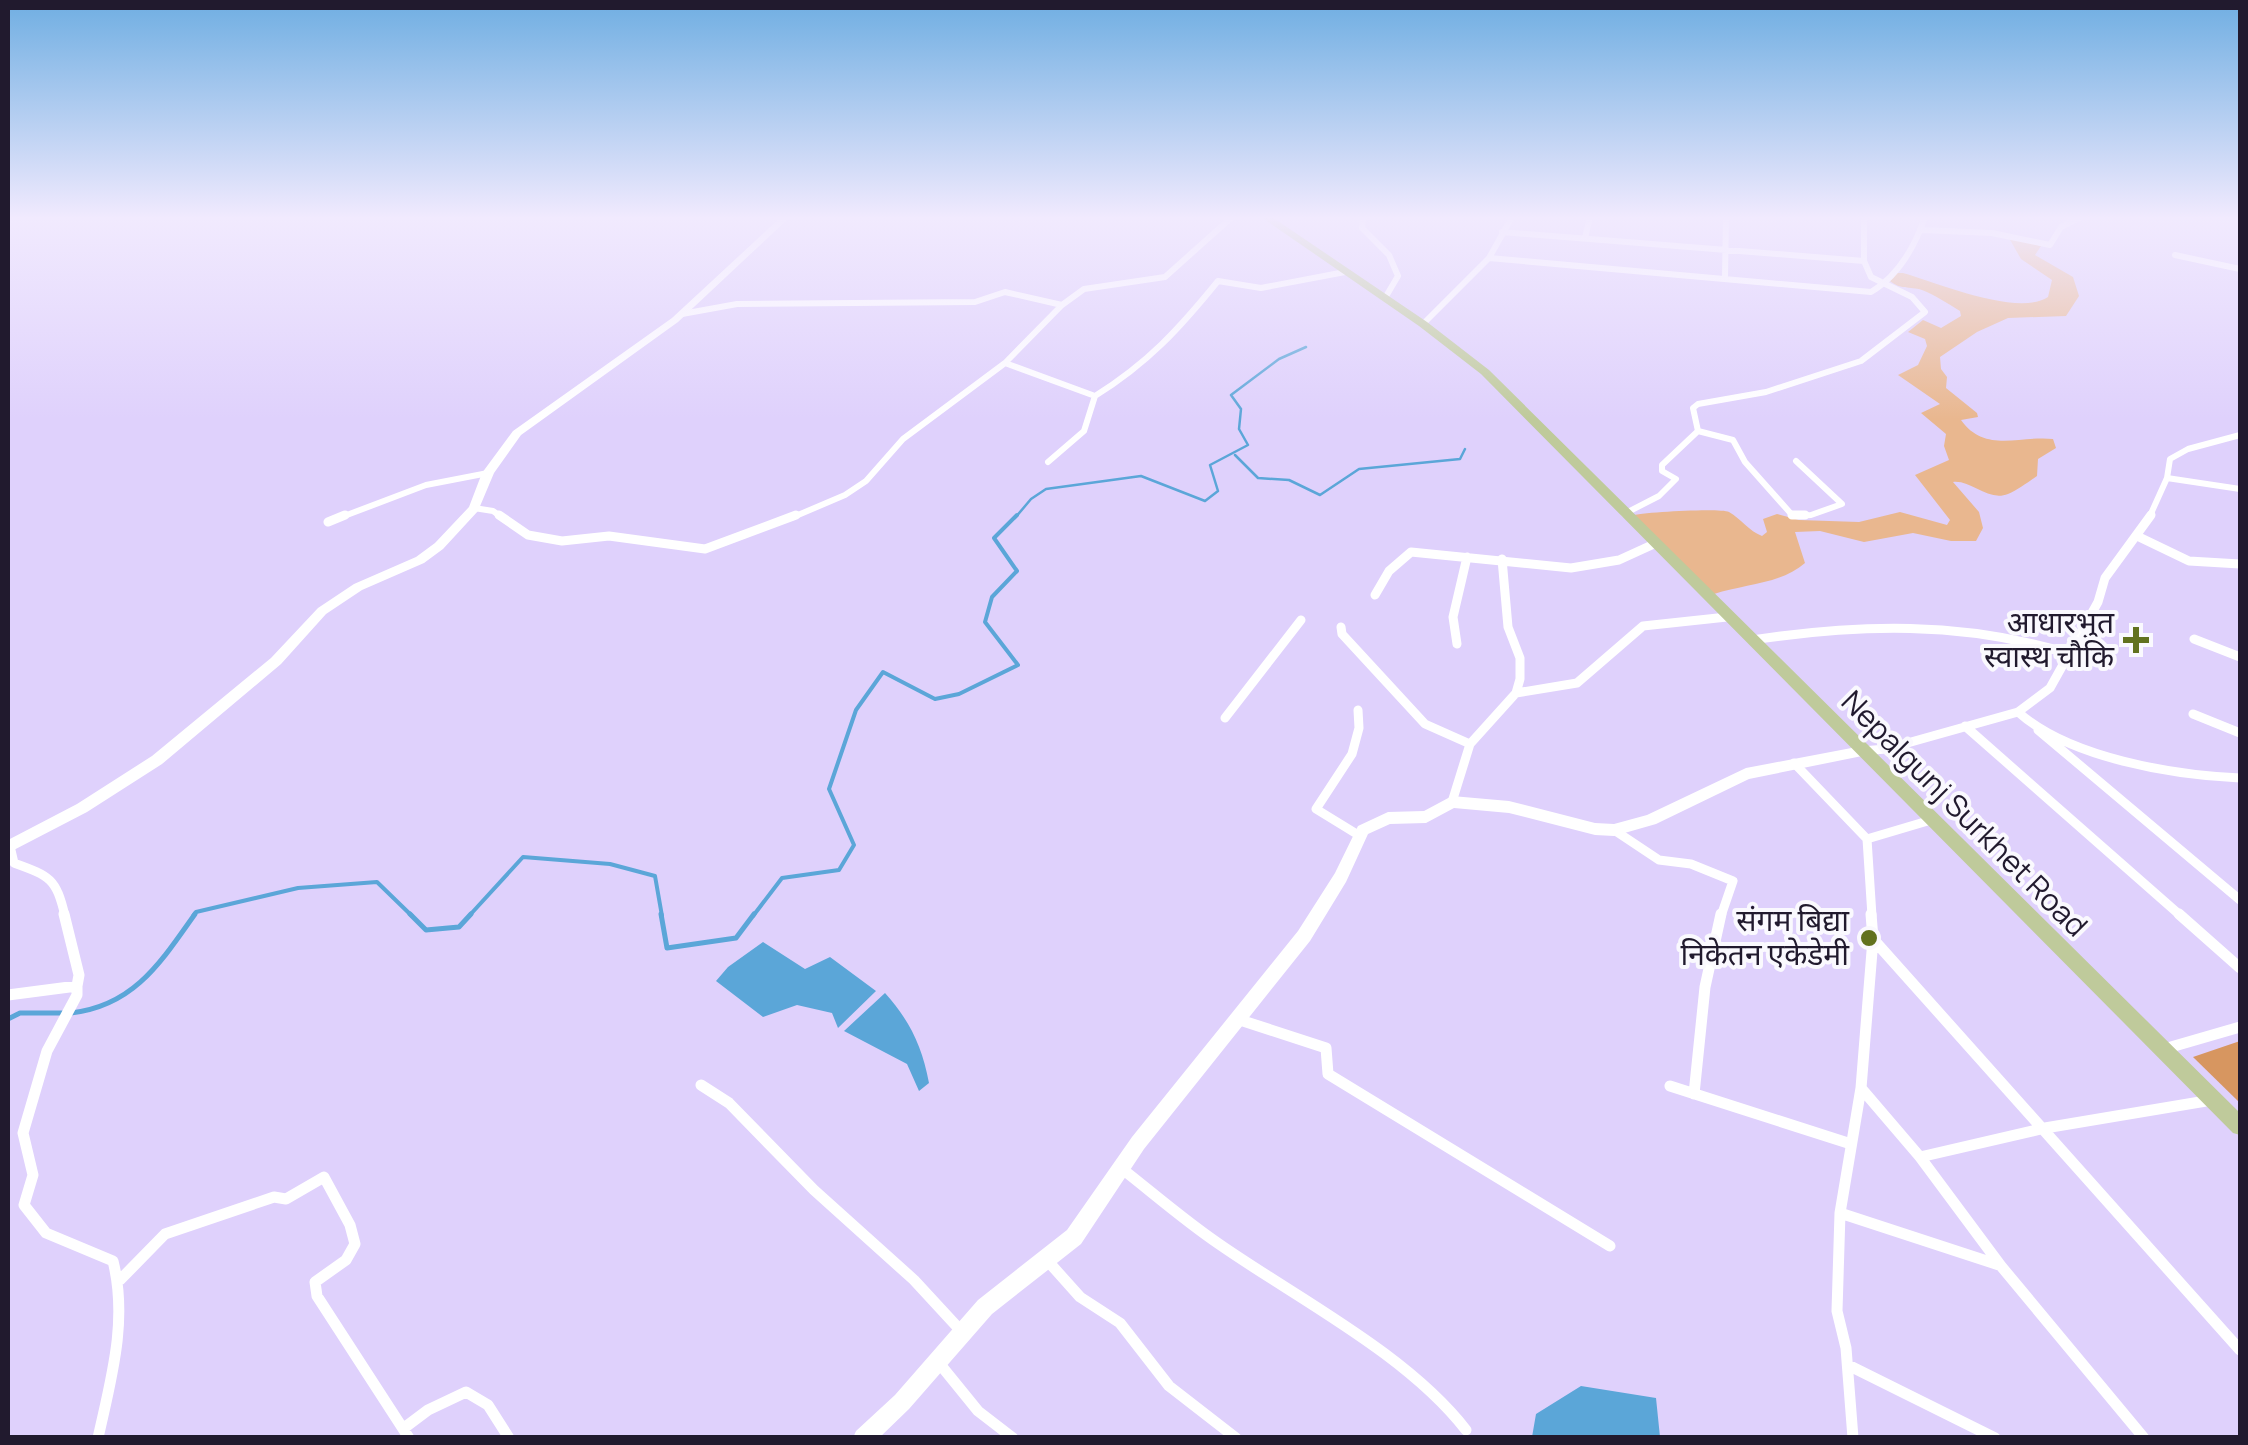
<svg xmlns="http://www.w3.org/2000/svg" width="2248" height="1445" font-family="Manrope,'Noto Sans Devanagari',sans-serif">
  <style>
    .green { fill: #e9b78f }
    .forest { fill: #d79660 }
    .water { fill: #5ba6d8 }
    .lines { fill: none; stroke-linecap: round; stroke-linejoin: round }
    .stream-far2 { stroke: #5ba6d8; stroke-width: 2.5 }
    .stream-far1 { stroke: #5ba6d8; stroke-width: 4 }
    .stream { stroke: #5ba6d8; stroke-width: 5 }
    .street-far2 { stroke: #fff; stroke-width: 6 }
    .street-far1 { stroke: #fff; stroke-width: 9 }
    .street { stroke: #fff; stroke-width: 11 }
    .secondary { fill: #fff; fill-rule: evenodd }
    .primary { fill: #bfca9b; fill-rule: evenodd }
    .poi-dot { fill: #62721f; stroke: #faf9fe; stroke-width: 4 }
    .labels { text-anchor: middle; stroke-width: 8; stroke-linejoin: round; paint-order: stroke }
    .poi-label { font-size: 30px; fill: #211a2e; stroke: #faf9fe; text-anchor: end }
    .street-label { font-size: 30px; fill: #211a2e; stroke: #faf9fe }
  </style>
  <rect width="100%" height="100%" fill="#dfd1fc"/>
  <!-- green -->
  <path class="green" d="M2009 238 2041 246 2035 255 2073 277 2079 296 2066 316 2008 318 1977 332 1940 357 1941 369 1947 377 1946 388 1977 413 1978 417 1961 420C1985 454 2021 435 2053 439L2056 448 2038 459 2037 476C2028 482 2018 490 2008 494 1988 502 1972 480 1953 482L1979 512 1983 528 1976 541H1951L1913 533 1864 542 1820 531 1795 532 1805 563C1781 584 1745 584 1714 594L1631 516C1643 512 1720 508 1729 512 1741 519 1749 531 1762 536L1767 532 1763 519 1777 514 1799 520 1859 522 1900 512 1947 525 1950 520 1915 475 1949 460 1944 446 1946 434 1921 413 1940 404 1898 375 1918 365 1927 346 1925 339 1908 332 1923 320 1941 328 1961 316 1960 311C1947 303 1935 295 1922 290 1909 286 1901 290 1890 281L1897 273H1903C1938 283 2018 317 2048 297L2052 280 2021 259Z"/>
  <!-- forest -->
  <path class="forest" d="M2240 1041V1103L2193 1057Z"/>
  <!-- water -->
  <path class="water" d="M763 942 805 969 830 957 876 991 838 1028 832 1013 797 1005 763 1017 716 981 728 967Z
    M885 993C910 1021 922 1046 929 1083L919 1091 907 1064 844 1031Z
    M1581 1386 1656 1398 1660 1437H1532L1536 1414Z"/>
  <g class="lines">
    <!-- stream-far2 -->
    <path class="stream-far2" d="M1235 455 1258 478 1289 480 1320 495 1359 469 1460 459 1465 449
      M1015 518 1031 499 1046 489 1141 476 1205 501 1218 491 1210 465 1248 445 1239 429 1241 409 1231 395 1279 359 1306 347"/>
    <!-- stream-far1 -->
    <path class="stream-far1" d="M193 916 196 912 298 888 377 882 412 916
      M469 916 523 857 610 864 655 876 662 916
      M753 916 782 878 839 870 854 845 829 789 856 710 883 672 935 699 959 694 1018 665 985 622 992 597 1017 571 994 538 1017 515"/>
    <!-- stream -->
    <path class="stream" d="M410 914 426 930 459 927 471 914
      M661 914 667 948 736 938 754 914
      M71 1013C134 1006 161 962 195 914
      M8 1019 20 1013H62"/>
    <!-- street-far2 -->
    <path class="street-far2" d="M1363 217 1362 228 1389 255 1398 276 1385 298
      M1864 217V261
      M1922 230 1992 233 2050 245 2061 227 2081 217
      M1502 232 1864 261 1871 277 1912 297 1925 312 1861 361 1766 392 1698 404 1693 408 1698 431 1662 465V471L1676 479 1659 496 1624 514
      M1585 238 1590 217
      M2175 255 2240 269
      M1489 258 1871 292C1898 276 1915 246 1925 217
      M1725 277 1726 217
      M682 314 737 304 975 302 1005 292 1062 305
      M1423 324 1489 258 1512 217
      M1005 363 1095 396
      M1698 431 1733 440 1745 462 1793 516 1811 515 1842 504 1796 461
      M1048 462 1084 431 1095 396C1148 363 1179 329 1218 281L1261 288 1345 272
      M2167 478 2240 489
      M474 508 493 511 503 518
      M339 518 426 485 488 473
      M791 518 845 495 866 481 903 439 1005 363 1062 305 1084 289 1165 277 1232 217
      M2149 518 2167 478 2170 459 2188 449 2240 435"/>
    <!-- street-far1 -->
    <path class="street-far1" d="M499 515 528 535 562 541 609 536 705 549 796 515
      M1792 515H1805
      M328 522 345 515
      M2137 536 2189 561 2240 564
      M1375 595 1389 571 1411 552 1571 568 1619 560 1654 544
      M1341 627 1342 634 1425 724 1470 744
      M2194 639 2240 657
      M1752 640C1859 624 1962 621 2067 653
      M1457 644 1453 617 1467 557
      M1516 693 1577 683 1643 626 1727 617
      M1358 710 1359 728 1352 754 1316 809 1360 836
      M2018 712C2069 758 2173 775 2240 778
      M2193 714 2240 733
      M1225 718 1301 620
      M1965 726 2181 916
      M2038 730 2240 900
      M1862 751 1886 749 2018 712 2050 688 2098 602 2105 578 2151 515
      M1794 763 1867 839
      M1452 802 1470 744 1516 693 1520 679V658L1508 627 1502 559
      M1614 830 1659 860 1691 864 1733 881 1721 916
      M10 846 14 863C50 876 56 878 65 916
      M1872 916 1867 839 1931 820"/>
    <!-- street -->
    <path class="street" d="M2179 914 2240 968
      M1873 939 2240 1350
      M77 986V995L47 1051 23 1133 33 1175 24 1205 46 1233 113 1261C128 1321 111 1379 98 1438
      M8 995 77 986 79 975 64 914
      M1237 1019 1326 1048 1328 1074 1610 1246
      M2164 1049 2240 1027
      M701 1085 729 1103 814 1190 914 1280 962 1332
      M1670 1086 1851 1144
      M1861 1088 1920 1157 2001 1266 2144 1438
      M1694 1094 1705 987 1721 914
      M1920 1157 2045 1128 2212 1100
      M1121 1168C1153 1193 1185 1221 1219 1244 1298 1299 1407 1354 1466 1430
      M1840 1213 1999 1265
      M1046 1259 1080 1297 1120 1323 1169 1386 1236 1438
      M120 1280 165 1234 274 1197 286 1199 324 1177 350 1225 355 1244 346 1260 315 1282 317 1296 409 1438
      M939 1363 978 1411 1013 1438
      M1848 1365 1995 1438
      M404 1428 428 1410 466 1392 488 1405 509 1438
      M1853 1438 1846 1348 1837 1311 1840 1213 1861 1088 1873 939 1871 914"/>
    <!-- secondary -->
    <path class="secondary" d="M781 217H790L678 322 521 435 494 473 478 511 443 549 424 563 362 590 326 614 281 664 162 764 87 812 8 853V840L77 804 152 756 271 658 318 608 354 584 416 557 435 543 469 507 482 473 513 431 672 318Z
      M1862 746 1867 747 1869 751 1867 755 1749 779 1656 824 1614 836 1595 835 1509 813 1454 808 1426 823 1390 824 1368 834 1346 882 1310 941 1144 1149 1081 1244 992 1314 909 1409 879 1438H853L856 1431 895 1395 978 1300 1067 1230 1132 1137 1298 931 1335 873 1358 826 1388 812 1424 811 1452 796 1509 801 1595 823 1614 824 1647 815 1746 768Z"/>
    <!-- primary -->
    <path class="primary" d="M1261 217H1272L1427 322 1489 370 2240 1113V1135L2233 1133 1481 374 1419 326Z"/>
  </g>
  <!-- sky -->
  <linearGradient id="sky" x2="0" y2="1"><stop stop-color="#6faee2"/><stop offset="0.52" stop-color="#f1eafe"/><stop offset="1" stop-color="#f1eafe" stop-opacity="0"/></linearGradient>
  <rect width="2248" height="419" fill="url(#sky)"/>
  <!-- markers -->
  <g class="poi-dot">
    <path d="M2131 625h10v10h10v10h-10v10h-10v-10h-10v-10h10z"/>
    <circle cx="1869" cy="938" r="10"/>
  </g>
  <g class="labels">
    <!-- poi labels -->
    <g class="poi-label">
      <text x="2114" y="633">आधारभुत<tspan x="2114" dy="34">स्वास्थ चौकि</tspan></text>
      <text x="1849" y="931">संगम बिद्या<tspan x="1849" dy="34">निकेतन एकेडेमी</tspan></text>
    </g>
    <!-- street labels -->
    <g class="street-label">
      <text transform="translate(1964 814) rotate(45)" y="10">Nepalgunj Surkhet Road</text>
    </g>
  </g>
  <!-- border -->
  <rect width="2248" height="1445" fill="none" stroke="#211a2e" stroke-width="20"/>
</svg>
